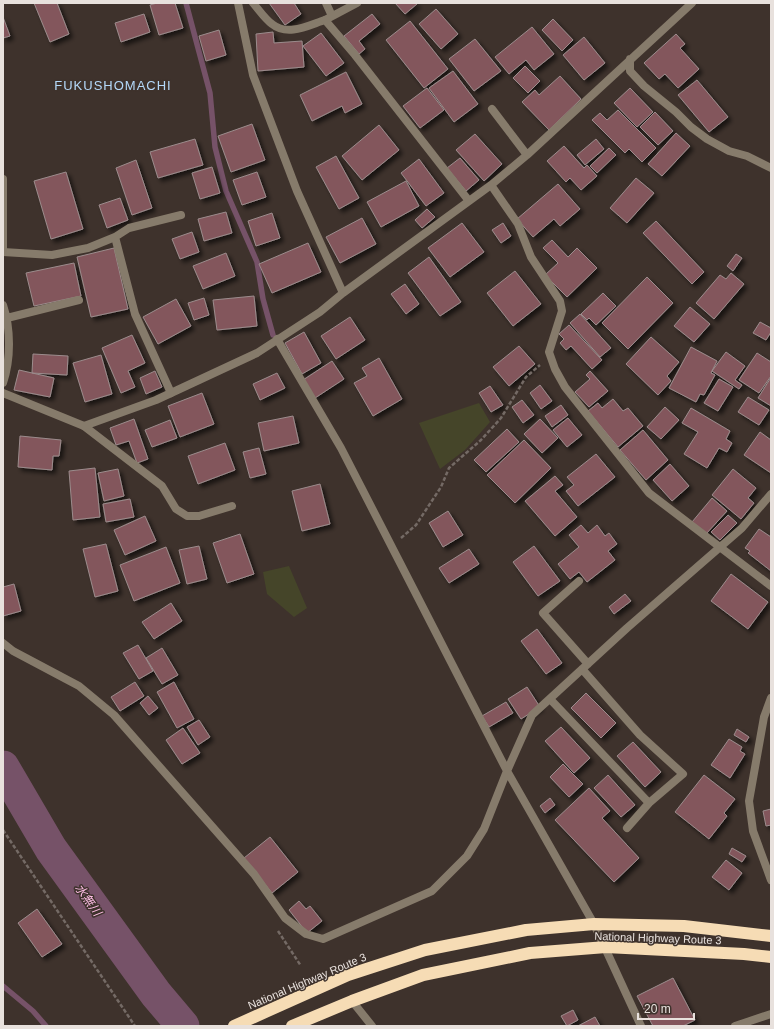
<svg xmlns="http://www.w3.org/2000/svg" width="774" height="1029" font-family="Arial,'Noto Sans JP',sans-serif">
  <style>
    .green { fill: #454529 }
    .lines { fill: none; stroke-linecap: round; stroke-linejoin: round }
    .stream { stroke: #765268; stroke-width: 5.5 }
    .river { stroke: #765268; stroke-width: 33 }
    .building { fill: #83575b; stroke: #9c8c8d; filter: url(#shadow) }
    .path { stroke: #746a65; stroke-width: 2.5; stroke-dasharray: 4 2; stroke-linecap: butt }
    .lane { stroke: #867b6b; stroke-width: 8 }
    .street { stroke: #867b6b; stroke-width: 8 }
    .highway { stroke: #f6dcb5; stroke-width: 12 }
    .labels { text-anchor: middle; stroke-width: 3; stroke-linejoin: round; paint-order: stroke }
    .street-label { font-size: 11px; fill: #e8e1dd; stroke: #3e322c }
    .water-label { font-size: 12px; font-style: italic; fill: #ffbee6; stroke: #3e322c }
    .quarter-label { font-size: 13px; letter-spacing: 1px; fill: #b4d8f9; stroke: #3e322c }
  </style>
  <defs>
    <filter id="shadow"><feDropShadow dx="3.5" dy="3.5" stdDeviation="2" flood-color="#0009"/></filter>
  </defs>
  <rect width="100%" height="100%" fill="#3e322c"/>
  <!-- green -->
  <path class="green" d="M479 403 490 422 465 450 440 469 419 423Z
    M289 566 307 608 294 617 267 594 263 572Z"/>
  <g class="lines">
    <!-- stream -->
    <path class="stream" d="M186 3 210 93 215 147 226 191 257 262 263 299 273 335
      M3 986 33 1011 46 1026"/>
    <!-- river -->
    <path class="river" d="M3 767 51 849 156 994 183 1026"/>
  </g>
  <!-- building -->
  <path class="building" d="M34 3H57L69 34 50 42Z
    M157 3H175L183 28 159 35 150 5Z
    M269 3H294L301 14 285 25Z
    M395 3H416L417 4 405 14Z
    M436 9 458 34 441 49 419 24Z
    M144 14 150 32 121 42 115 23Z
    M372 14 380 24 359 41 365 49 359 54 344 36Z
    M3 17 10 36 3 38Z
    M553 19 573 40 562 51 542 30Z
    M410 21 448 69 424 88 386 40Z
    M532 27 554 54 534 70 526 60 509 74 495 57Z
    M219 30 226 55 206 61 199 36Z
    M273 32 274 43 302 41 304 67 258 71 256 34Z
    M321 33 344 63 326 76 303 46Z
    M676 34 685 44 680 48 699 69 678 88 665 74 659 79 644 63Z
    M584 37 605 63 584 80 563 55Z
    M475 39 501 71 474 91 449 59Z
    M525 66 540 81 528 93 513 78Z
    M453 71 478 104 454 122 429 88Z
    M346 72 362 104 345 113 342 106 312 121 300 95Z
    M560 76 581 99 549 130 522 102 535 90 539 95Z
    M697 80 728 117 709 132 678 95Z
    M427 88 444 110 420 128 403 106Z
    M630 88 653 112 637 127 614 103Z
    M618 110 656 148 642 162 629 149 625 153 592 120 600 113 607 120Z
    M655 112 673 131 658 145 640 127Z
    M252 124 265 160 231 172 218 136Z
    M379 125 399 150 362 180 342 156Z
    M676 133 690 146 662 176 648 164Z
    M475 134 502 164 484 181 456 150Z
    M195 139 203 165 158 178 150 152Z
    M596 139 604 149 585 165 577 155Z
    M564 146 584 168 587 165 597 176 581 190 570 178 566 182 547 161Z
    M609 148 616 155 597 173 590 166Z
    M336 156 359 198 339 209 316 167Z
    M460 158 479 180 466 191 447 168Z
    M419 159 444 193 426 206 401 173Z
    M136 160 152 208 132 215 116 168Z
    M212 167 220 193 200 199 192 173Z
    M66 172 83 229 51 239 34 181Z
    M257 172 266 197 242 205 233 180Z
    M636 178 654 193 627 223 610 208Z
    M406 181 419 206 381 227 367 202Z
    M558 184 580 209 560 226 554 219 533 237 517 219Z
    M120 198 128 220 107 228 99 205Z
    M427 209 435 217 422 228 415 220Z
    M226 212 232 233 204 241 198 219Z
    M272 213 280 238 256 246 248 221Z
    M362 218 376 244 340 263 326 237Z
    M656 221 704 272 692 284 643 233Z
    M462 223 484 252 450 277 428 248Z
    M503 223 511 236 501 243 492 230Z
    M192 232 199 252 180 259 172 239Z
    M552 240 568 257 577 248 597 268 567 297 545 275 558 263 543 248Z
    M308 243 321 272 272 293 259 264Z
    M114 248 128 309 91 317 77 257Z
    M226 253 235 276 203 289 193 266Z
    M736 254 742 258 733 271 727 266Z
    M429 257 461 302 440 316 408 273Z
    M74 263 81 296 34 306 26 273Z
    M515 271 541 304 513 326 487 293Z
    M731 273 744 284 714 319 696 303 720 275 726 279Z
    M647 277 673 303 628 349 602 323Z
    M405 284 419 304 406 314 391 294Z
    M603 293 616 306 596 325 589 318 587 320 581 314Z
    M254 296 257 326 217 330 213 300Z
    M204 298 209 315 194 320 188 303Z
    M176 299 191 326 158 344 143 317Z
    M690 307 710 324 694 342 674 326Z
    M580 314 611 348 600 357 570 323Z
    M350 317 365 340 336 359 321 336Z
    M760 322 771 328V332L766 340 753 333Z
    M569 325 602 360 592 369 571 346 566 350 560 343 564 339 559 334Z
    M304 332 321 363 302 374 285 343Z
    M132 335 145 363 128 371 135 387 121 393 102 348Z
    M651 337 679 362 667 376 671 381 658 395 626 364Z
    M519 346 535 364 509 386 493 367Z
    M691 347 717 361 711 373 715 375 704 395 700 394 696 402 669 388Z
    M726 352 745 366 735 380 742 385 739 389 712 371Z
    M757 353 771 362V376L759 393 739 380Z
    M33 354 68 356 67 375 32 373Z
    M101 355 112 394 85 402 73 363Z
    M379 358 402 399 373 416 354 383 367 376 362 368Z
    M332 361 344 379 315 398 303 380Z
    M19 370 54 378 50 397 14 390Z
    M155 371 162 387 146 394 140 378Z
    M590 371 608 391 589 407 575 392 590 379 586 375Z
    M277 373 285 388 260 400 253 384Z
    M719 379 733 387 718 411 704 403Z
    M770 379 771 380V406L758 398Z
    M540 385 552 401 541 409 530 393Z
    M490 386 503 405 491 412 479 393Z
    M202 393 214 424 180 437 168 406Z
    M748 397 769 410 759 425 738 412Z
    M613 399 623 411 628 408 643 426 618 447 588 411 598 403 602 408Z
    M522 400 534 415 523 423 512 407Z
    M561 405 568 415 552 427 545 416Z
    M665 407 679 420 661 439 647 427Z
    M691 408 730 431 726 439 732 443 727 452 719 448 707 468 684 454 698 432 682 423Z
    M293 416 299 443 264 451 258 423Z
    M568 418 582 435 567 447 553 430Z
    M134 419 148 459 137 463 129 441 116 445 110 428Z
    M540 419 558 438 542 453 524 434Z
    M170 420 177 438 152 447 145 430Z
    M507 429 519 442 486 472 474 460Z
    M643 430 668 460 646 480 620 450Z
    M760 432 771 440V473L744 455Z
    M20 436 61 440 59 456H53L52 470 18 467Z
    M524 440 551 468 515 503 487 475Z
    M225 443 235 470 198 484 188 456Z
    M259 448 266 474 250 478 243 452Z
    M596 454 615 477 578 506 566 491 574 485 567 477Z
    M670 464 689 486 672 501 653 480Z
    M95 468 100 517 73 520 69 471Z
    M118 469 124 496 104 501 98 473Z
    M733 469 756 488 748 498 754 503 741 519 712 495Z
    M555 476 563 485 555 491 577 517 555 536 525 501Z
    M320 484 330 524 302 531 292 491Z
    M712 498 727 511 706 534 692 522Z
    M130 499 134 517 106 522 103 504Z
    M448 511 463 535 443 547 429 523Z
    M728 515 737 523 720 540 711 532Z
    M145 516 156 541 125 555 114 530Z
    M581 525 588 533 597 525 605 536 609 533 617 544 608 551 615 560 587 582 579 572 570 579 558 564 579 547 569 535Z
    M759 529 771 537V571L748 553 750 551 745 548Z
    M240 534 254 574 227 583 213 543Z
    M106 544 118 591 95 597 83 549Z
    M199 546 207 579 187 584 179 550Z
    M534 546 560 581 538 596 513 562Z
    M166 547 180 583 134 601 120 565Z
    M469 549 479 564 449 583 439 568Z
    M731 574 768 602 748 629 711 601Z
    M14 584 21 611 3 616V587Z
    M625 594 631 601 614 614 609 607Z
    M171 603 182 621 154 639 142 622Z
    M537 629 562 663 546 674 521 641Z
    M138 645 153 671 139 679 123 653Z
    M162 648 178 675 162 684 146 658Z
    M135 682 144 696 120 711 111 697Z
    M174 682 194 719 177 728 157 692Z
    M527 687 540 707 521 719 508 699Z
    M586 693 616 723 601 738 571 708Z
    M148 696 158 708 149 715 140 703Z
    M506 702 513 713 489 727 482 716Z
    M199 720 210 737 198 745 187 727Z
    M561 727 590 758 574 773 545 741Z
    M183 728 200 753 182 764 166 740Z
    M737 729 749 737 746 742 734 735Z
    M729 739 742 747 740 751 745 754 730 778 711 765Z
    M633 742 661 772 645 787 617 756Z
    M563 764 583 784 569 797 550 777Z
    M608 775 635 805 621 817 594 788Z
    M704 775 735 799 724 813 727 816 709 839 675 812Z
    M589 788 610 811 602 818 639 858 614 882 555 820Z
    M550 798 555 805 545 813 540 806Z
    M771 809V825L766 826 763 811Z
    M270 837 298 872 272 893 244 858Z
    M732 848 746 856 742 862 729 854Z
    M726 860 742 873 729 890 712 877Z
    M299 901 306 909 310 906 322 921 307 933 289 910Z
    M37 909 62 944 42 957 18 923Z
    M673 978 695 1020 683 1026H653L637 996Z
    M573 1010 578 1020 567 1026 561 1016Z
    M595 1017 600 1026H578Z"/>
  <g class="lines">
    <!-- path -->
    <path class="path" d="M401 538 416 525 441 487 449 468 481 440 501 418 526 377 540 365
      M3 830 135 1026
      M278 931 301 966"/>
    <!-- lane -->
    <path class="lane" d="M253 3C259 10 265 19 272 24 288 37 309 25 325 20
      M115 237 135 314 171 393
      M3 252 52 255 88 248 115 237 129 228 181 215
      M84 426 162 486 176 509 187 516H199L232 506"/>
    <!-- street -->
    <path class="street" d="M238 3 253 75 297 191 343 293
      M326 3 332 16
      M357 3 325 20 355 55 469 201
      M630 59V71L644 86 676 112 691 127 707 139 729 151 747 156 771 168
      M492 109 527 155
      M3 179V249
      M491 185 518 224 531 257 560 301 562 311 549 352 555 369 565 387 649 493 771 586
      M3 305C11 329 11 359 3 383
      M7 318 79 300
      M277 339 341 448 507 771 594 924 641 1026
      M3 393 84 426 156 400 257 353 320 312 343 293 491 185 527 155 692 3
      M579 581 543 613 588 664
      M3 643 13 651 79 686 114 715 254 874 285 918 306 934 323 939 432 891 467 856 484 829 507 771 532 715 627 628 742 528 771 494
      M582 669 640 735 683 774 649 803 627 828
      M771 698 764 717 749 801 753 831 771 880
      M550 699 649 803
      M352 1001 372 1026
      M735 1026 771 1014"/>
    <!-- highway -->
    <path class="highway" d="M234 1026 348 975 425 950 526 930 594 924 684 926 771 936
      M292 1026 352 1001 423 975 530 953 606 947 744 954 771 957"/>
  </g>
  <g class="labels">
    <!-- street labels -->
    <g class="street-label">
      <text transform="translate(658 938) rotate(2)" y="4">National Highway Route 3</text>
      <text transform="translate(307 981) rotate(-23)" y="4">National Highway Route 3</text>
    </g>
    <!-- water labels -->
    <g class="water-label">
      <text transform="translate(88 900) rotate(54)" y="4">水無川</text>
    </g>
    <!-- quarter labels -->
    <g class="quarter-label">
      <text x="113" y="90">FUKUSHOMACHI</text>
    </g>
  </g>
  <!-- border -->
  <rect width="774" height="1029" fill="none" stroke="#e8e1dd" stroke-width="8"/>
  <!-- scale -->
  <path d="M638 1013v6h56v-6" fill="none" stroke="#e8e1dd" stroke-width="2"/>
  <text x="644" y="1013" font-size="12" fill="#e8e1dd" stroke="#3e322c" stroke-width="3" paint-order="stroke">20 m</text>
</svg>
